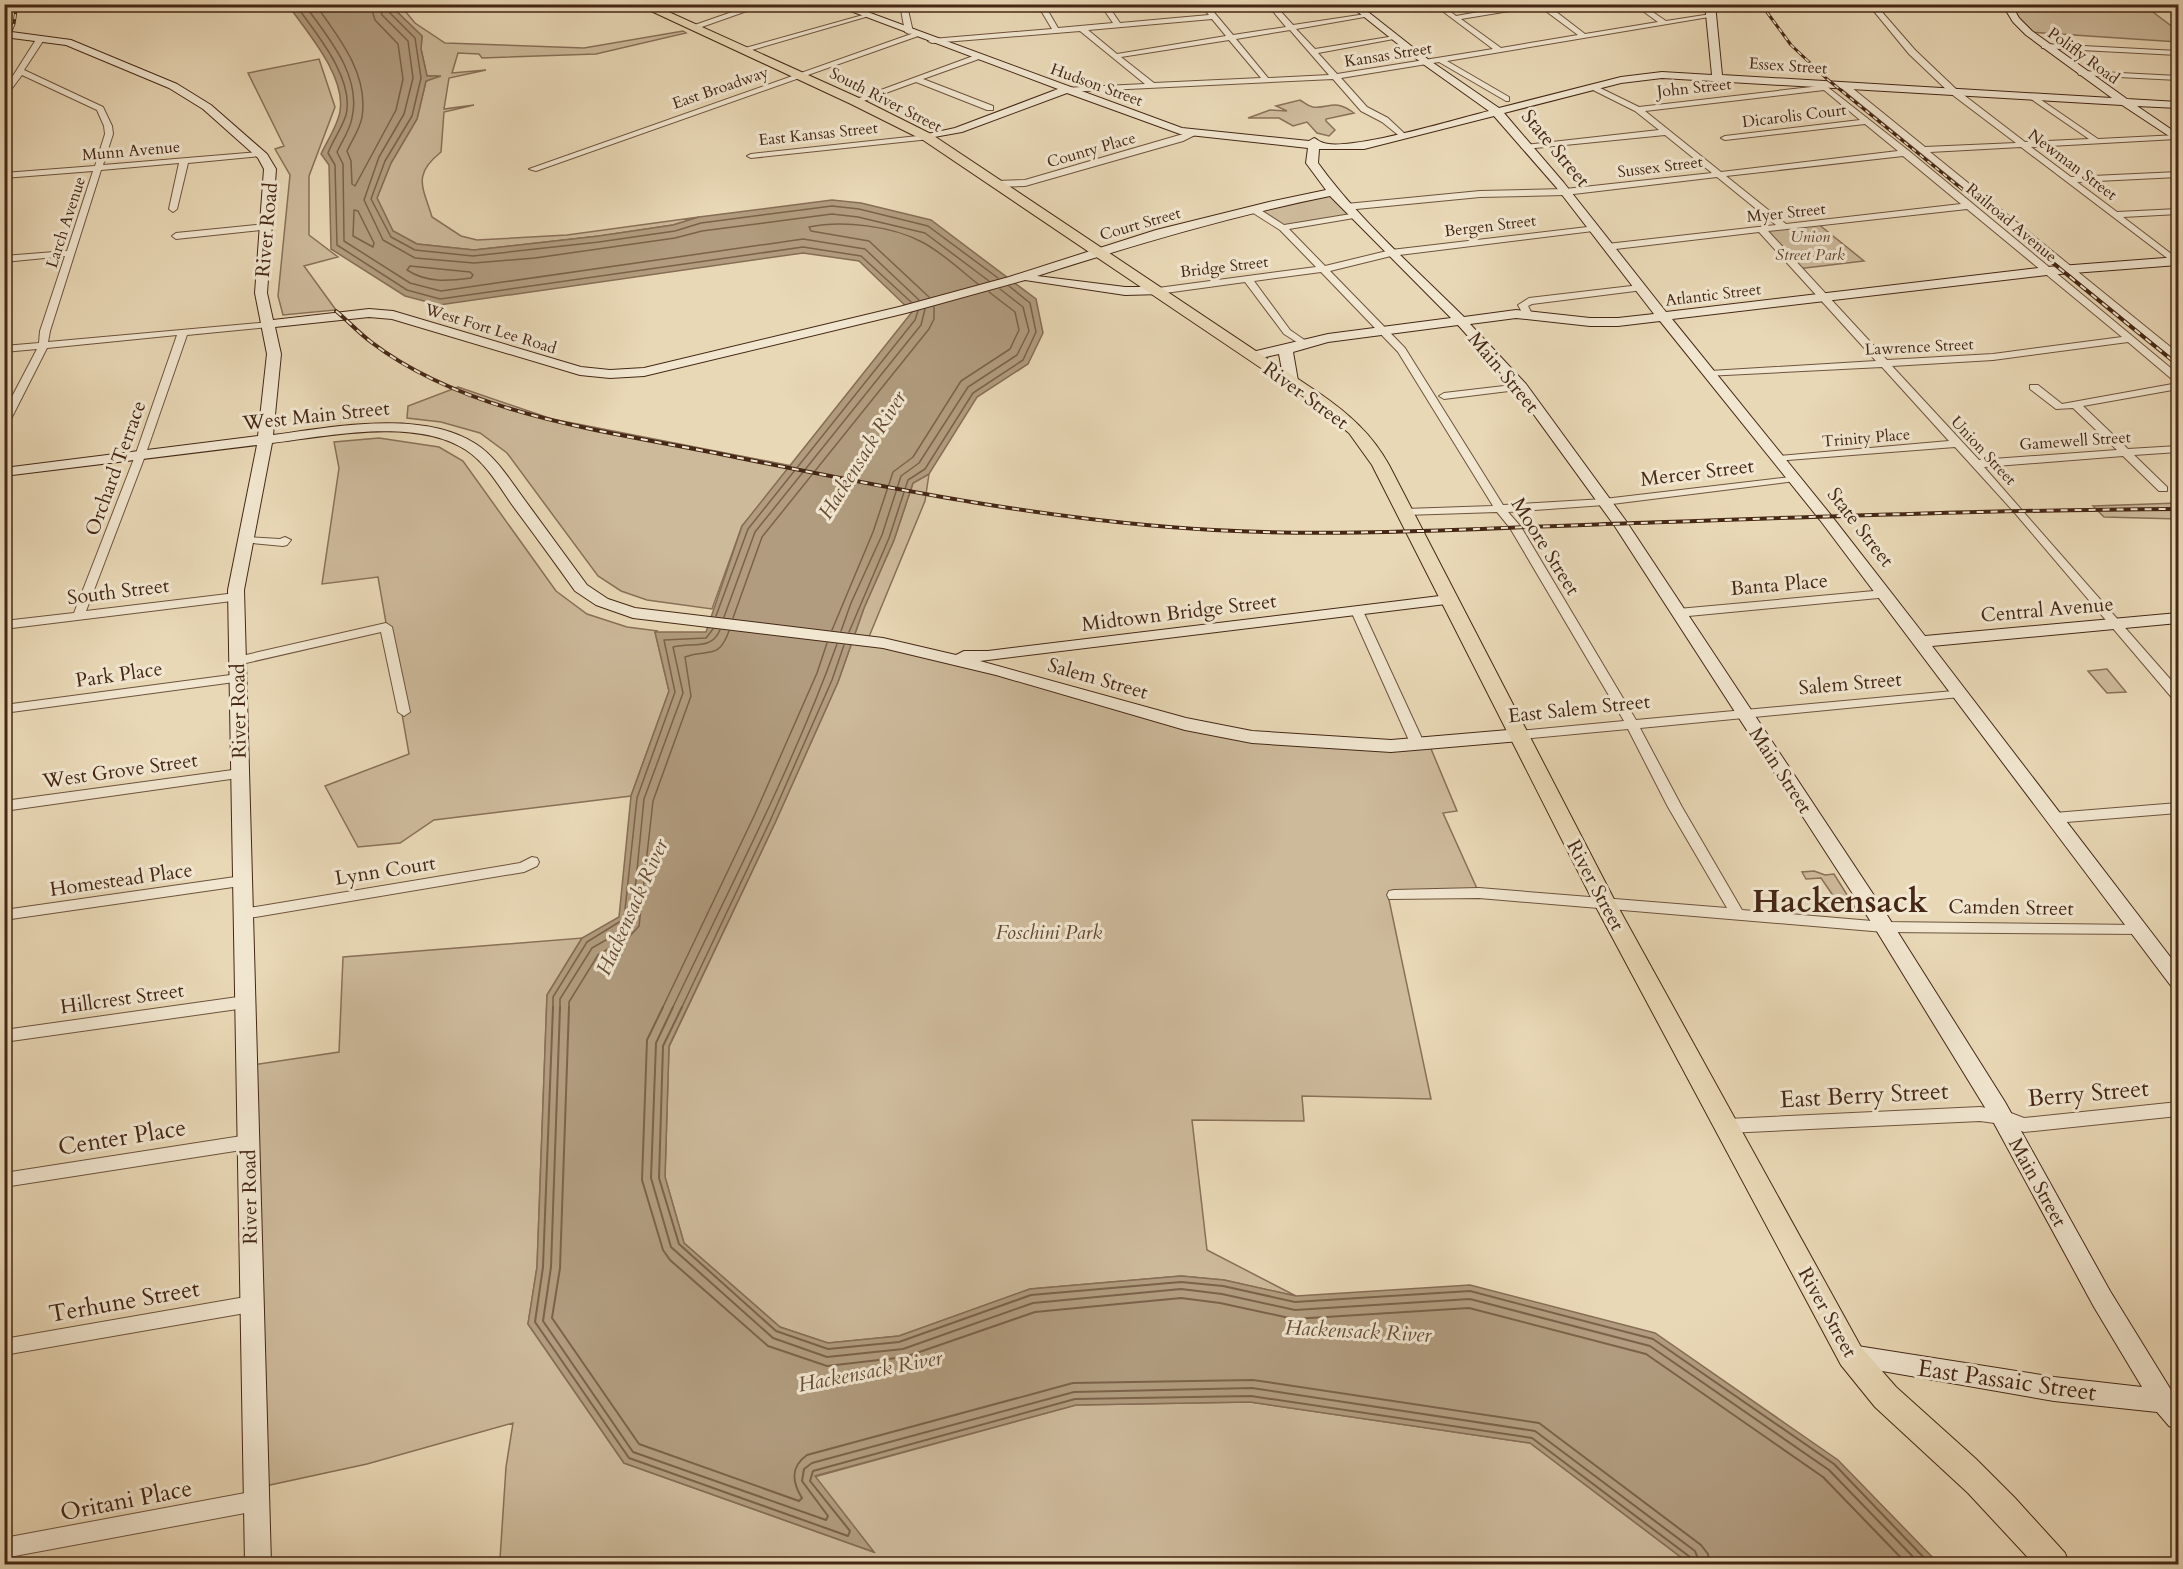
<svg xmlns="http://www.w3.org/2000/svg" width="2183" height="1569" font-family="Cardo,serif">
  <style>
    .green { fill: #cdba9b; stroke: #897058; stroke-width: 1.5 }
    .water { fill: #b19c7f; stroke: #866d55; stroke-width: 1.5 }
    .lines { fill: none; stroke-linecap: round; stroke-linejoin: round }
    .shore-far1 { stroke: #7b624a; stroke-width: 1.5 }
    .shore { stroke: #7b624a; stroke-width: 2 }
    .street-casing { stroke: #6e533d; stroke-width: 2 }
    .secondary-casing { stroke: #452715; stroke-width: 2 }
    .primary-casing { stroke: #452715; stroke-width: 2 }
    .street { fill: #f1e6d0; fill-rule: evenodd }
    .secondary { fill: #f1e6d0; fill-rule: evenodd }
    .primary { fill: #e9d8b6; fill-rule: evenodd }
    .rail-far1-casing { stroke: #452715; stroke-width: 3 }
    .rail-casing { stroke: #452715; stroke-width: 4 }
    .rail-far1 { stroke: #f1e6d0; stroke-width: 1.5; stroke-dasharray: 5; stroke-linecap: butt }
    .rail { stroke: #f1e6d0; stroke-width: 2; stroke-dasharray: 7; stroke-linecap: butt }
    .labels { text-anchor: middle; stroke-width: 6; stroke-linejoin: round; paint-order: stroke }
    .far-street-label { font-size: 16px; fill: #452715; stroke: #f1e6d0 }
    .far-park-label { font-size: 16px; font-style: italic; fill: #604430; stroke: #f1e6d0 }
    .street-label { font-size: 20px; fill: #452715; stroke: #f1e6d0 }
    .park-label { font-size: 20px; font-style: italic; fill: #604430; stroke: #f1e6d0 }
    .water-label { font-size: 21px; font-style: italic; fill: #654a35; stroke: #f1e6d0 }
    .near-street-label { font-size: 24px; fill: #452715; stroke: #f1e6d0 }
    .town-label { font-size: 32px; font-weight: bold; fill: #452715; stroke: #f1e6d0 }
  </style>
  <rect width="100%" height="100%" fill="#e9d8b6"/>
  <filter id="stains"><feTurbulence type="fractalNoise" baseFrequency=".00333" numOctaves="4"/><feColorMatrix values="0 0 0 0 .2 0 0 0 0 .09 0 0 0 0 .02 0 0 0 .5 -.17"/></filter>
  <radialGradient id="worn" r=".72"><stop offset=".6" stop-color="#630" stop-opacity="0"/><stop offset="1" stop-color="#630" stop-opacity=".3"/></radialGradient>
  <!-- green -->
  <path class="green" d="M390 5H400L415 23 445 43 584 48 683 31 686 33 596 54 482 58 479 54 458 53 452 73 486 70 449 78 444 109 474 105 444 112 441 152C412 175 423 187 432 217L461 236 477 240 567 235 699 217 673 225 599 236 474 250 417 244 393 231 377 198 391 163 417 119 426 81 438 76H427L421 49 422 36Z
    M2006 5H2149H2147L2149 9 2178 31V42L2028 32Z
    M319 59 335 107 309 176V235L338 257 304 266 336 310 283 315 278 296 290 175 275 149 284 146 248 73Z
    M1300 100C1305 103 1307 106 1313 107 1329 109 1334 98 1354 113L1326 119V121L1335 130 1329 136 1317 133 1307 122 1293 126 1279 118H1248L1270 110 1287 111 1276 106Z
    M1333 192 1354 215 1283 228 1253 209Z
    M1817 223 1864 261 1797 269 1762 230Z
    M458 387 552 419 792 466 742 526 712 609 647 600 621 591 598 576 507 453 480 433 441 422 407 418 408 406Z
    M379 438 439 447 463 461 556 591 587 614 627 627 658 631 655 632 669 691 631 796 434 820 400 843 358 847 325 786 409 754 378 577 322 584 339 468 334 442Z
    M929 474 925 501 866 644 868 641 1218 732 1429 744 1457 811 1443 813 1479 893 1388 895 1431 1099 1302 1096 1304 1121 1192 1120 1207 1250 1296 1296 1224 1280 1181 1276 1030 1289 899 1336 828 1343 780 1327 684 1243 665 1177 669 1047 775 823 838 682 864 608 894 540 913 483Z
    M2178 503V519L2104 517 2093 506Z
    M2107 669 2126 692 2107 693 2088 671Z
    M1814 871 1825 875 1834 874 1856 909 1827 906 1822 899 1828 898 1827 896 1832 894 1821 878 1806 879 1802 872Z
    M582 938 547 995 537 1267 528 1324 624 1463 873 1552 814 1477 1076 1405 1250 1402 1530 1443 1690 1564H504L500 1559 506 1467 513 1423 367 1464 256 1488 246 1066 339 1052 343 957Z"/>
  <!-- water -->
  <path class="water" d="M288 5H390L422 36 421 49 427 76H441L426 81 417 119 391 163 377 198 393 231 417 244 474 250 599 236 673 225 699 217 832 200 861 203 931 220 1036 299 1043 333 1028 364 977 397 929 474 913 483 894 540 864 608 838 682 775 823 669 1046 665 1177 684 1243 780 1327 828 1343 899 1336 1030 1289 1181 1276 1224 1280 1296 1296 1470 1285 1655 1333 1838 1460 1939 1564H1690L1530 1443 1250 1402 1076 1405 815 1476 874 1552 624 1463 528 1324 537 1267 547 995 582 938 619 917 631 796 669 691 655 632H706L742 526 912 312 859 261 803 253 439 305 405 296 331 249 329 165 321 154C327 141 338 125 340 111 346 76 307 32 288 5Z"/>
  <g class="lines">
    <!-- shore-far1 -->
    <path class="shore-far1" d="M295 4C315 32 355 78 346 115 342 128 333 140 328 153L335 165 337 245 407 290 440 299 803 247 861 256 911 302
      M304 4C327 36 362 75 352 118 350 130 342 141 337 152L343 164 344 241 410 283 441 291 803 239 865 249 919 300
      M315 4C338 36 369 74 362 117 360 129 352 140 347 151L351 161 352 184 355 186 396 110 403 79 398 44 375 20 370 4
      M379 4 382 15 408 41 413 78 404 114 379 157 364 200 383 240 415 258 474 263 535 258 675 238 702 231 832 214 858 217 925 233 989 281
      M387 4 388 11 415 38 421 78 412 116 385 161 371 199 391 237 415 250 473 256 599 242 675 231 701 223 832 206 859 209 928 226 998 278
      M354 210 358 211 374 243 373 247 353 236Z
      M410 266 470 272 473 275 471 278C448 281 427 283 407 270Z
      M929 297 869 241 811 231 809 227C843 220 892 226 922 242 943 253 960 270 978 284
      M716 616 748 529 915 320 918 311
      M724 617 755 532 921 325 925 309
      M733 618 762 537 929 329 934 319V307
      M832 630 873 532 893 472 913 457 961 381 1010 349 1019 330 1015 312 989 292
      M841 631 851 603 882 535 901 476 919 463 968 387 1017 355 1029 331 1023 307 1000 289
      M849 632 889 538 908 480 925 469 973 393 1023 360 1036 332 1030 303 1009 286
      M553 1009V997L587 942 624 919 637 798 675 692 664 640 706 638 713 629
      M560 1009V999L592 948 625 929 632 921 644 799 683 693 673 647C692 642 711 651 720 630
      M569 1009V1002L598 955 630 936 639 926 653 801 691 696 685 657C709 648 718 661 729 631
      M662 1009 755 814 817 673 827 643
      M672 1009C729 889 792 769 837 644
      M681 1009 770 821 832 680 844 645"/>
    <!-- shore -->
    <path class="shore" d="M553 1007 543 1267 535 1322 629 1458 848 1536 850 1531 810 1481 813 1471 1075 1399 1251 1396 1532 1438 1690 1557 1693 1564
      M560 1007 551 1267 543 1321 633 1452 826 1520 828 1516 802 1481 804 1469 812 1463 1074 1392 1252 1388 1535 1431 1695 1551 1700 1564
      M569 1007 560 1268 552 1318 639 1444 799 1501 802 1498C792 1482 790 1467 807 1455L1073 1383 1253 1380 1539 1423 1701 1545 1708 1554 1709 1564
      M663 1007 647 1040 642 1180 663 1250 670 1260 768 1346 827 1366 905 1357 1035 1312 1181 1298 1220 1303 1294 1319 1469 1308 1646 1354 1823 1477 1907 1564
      M673 1007 656 1043 651 1178 671 1247 773 1338 827 1357 903 1349 1033 1303 1181 1289 1222 1294 1295 1310 1470 1299 1650 1346 1829 1470 1920 1564
      M682 1007 663 1046 659 1178 679 1244 776 1331 828 1349 899 1342 1031 1295 1181 1282 1223 1286 1295 1302 1470 1291 1653 1339 1834 1464 1930 1564"/>
    <!-- street casing -->
    <g class="street-casing">
      <path id="street" d="M755 4H767L696 29 689 27Z
        M900 4H948L908 10 913 32 909 34 905 32Z
        M1037 4H1044L1058 28 1113 23 1100 4H1107L1120 23 1209 15 1200 4H1207L1233 35 1286 27 1267 4H1274L1293 25 1366 14 1370 16 1296 29 1315 49 1395 36 1399 38 1318 53 1337 74 1493 49 1433 4H1441L1456 16 1523 4H1546L1585 34 1658 22 1633 4H1641L1666 21 1711 14 1715 16 1447 61 1509 97V101H1506L1439 62 1341 78 1367 107 1388 118 1405 134V138H1402L1382 122 1361 111 1333 79 1066 92 1062 90 1063 88 1145 84 1080 31 932 43 928 41 932 39 1052 29ZM1539 6 1578 35 1501 48 1461 19ZM1212 19 1226 36 1117 54 1088 30ZM1290 30 1329 75 1268 78 1236 39ZM1229 40 1261 78 1154 83 1121 57Z
        M1358 4H1378L1355 9 1352 7Z
        M1868 4H1875L1915 50 1956 89 2025 142 2089 139 2031 99V95H2034L2098 139 2178 135V139H2176L2031 147 2071 177 2178 172V177L2077 182 2117 212 2178 209V214L2123 217 2178 259V263L2175 264 2021 147 1930 152 2178 353V361L2175 360 1840 87V83H1846L1925 147 2016 143 1950 93 1909 54Z
        M863 15 869 16 745 52 738 50Z
        M914 33 921 35 536 171 529 169Z
        M41 36 45 38 24 70 103 107 112 126 113 134 103 165 260 152 264 154 260 156 188 163 177 209 173 212 169 209 179 163 101 170 50 331 48 342 271 322V326L268 327 187 335 145 456 86 611 236 593 242 597 240 600 4 629V621L74 613 135 456 177 335 47 348 9 423 4 426V412L37 349 4 352V346L39 343 40 331 65 256 4 262V256L67 251 93 171 4 178V173L95 166 105 134 104 126 97 110 22 75 4 99V90L37 38Z
        M2045 44 2178 51V55L2042 48V44Z
        M976 55 980 57 979 59 923 79 993 106V110H987L916 82 858 103 851 101Z
        M2082 71 2178 76V80L2079 75 2078 73Z
        M1820 81 1909 151 2178 374V382L2174 381 2128 342 1993 360 1892 366 1979 460 2117 450 2073 408 2056 409 2030 389V385H2038L2062 404 2178 383V389L2083 406 2128 449 2178 446V452L2134 455 2167 487V491H2159L2123 456 1984 467 2178 688V700L2173 699 2014 512 1955 447 1775 461 1774 459 1779 456 1949 441 1882 367 1706 376V372L1710 371 1876 361 1759 232 1607 250 1603 247 1607 244 1776 225 1717 177 1565 195 1480 197 1346 210 1342 207 1346 204 1480 191 1565 189 1712 173 1665 135 1525 149 1521 147 1525 145 1659 130 1635 111 1591 89 1590 87 1594 85 1639 107 1820 86 1816 83ZM1824 90 1860 120 1725 136 1721 138 1725 140 1865 124 1898 151 1721 172 1645 111ZM1903 156 1961 204 1786 224 1726 176ZM1967 209 2122 337 1993 354 1887 360 1768 231Z
        M4 123 10 130 8 137 4 139Z
        M1190 132 1197 134 1183 141 1025 186 996 187 992 184 996 181 1025 180Z
        M927 135 931 137 930 139 751 158 747 156 751 154Z
        M1250 207H1256L1284 225 1357 213 1358 215 1354 218 1289 229 1325 266 1391 250 1596 226 1597 228 1593 231 1391 256 1330 271 1405 348 1503 505 1604 499 1799 476V480L1795 481 1604 505 1508 512 1521 527 1636 720 1964 690 1966 693 1964 696 1960 697 1640 728 1682 807 1742 910 1884 922 2138 925 2143 926 2145 930 2143 934 1884 932 1479 898 1389 899 1387 895 1389 891 1394 890 1479 888 1727 908 1668 807 1628 729 1520 739 1513 735 1520 731 1624 721 1510 528 1497 512 1405 515 1399 512 1405 509 1493 506 1398 352 1321 272 1254 281 1290 330 1306 341 1308 343 1303 346 1284 334 1245 282 1158 294 1153 291 1158 288 1316 267 1280 230 1250 211Z
        M267 224 270 225V229L176 239 172 236 176 233Z
        M1640 285 1643 286V290L1532 304 1528 306 1532 314 1527 317 1524 316 1518 305 1529 298Z
        M1521 384 1526 387 1525 389 1444 399 1439 396 1444 393Z
        M246 537 280 539 285 537 291 540 287 545 283 546 242 542V538Z
        M1885 590 1891 594 1889 597 1678 617 1672 613 1678 609Z
        M1357 607 1363 611 1425 745 1423 748H1413L1411 745 1351 611Z
        M386 623 392 627 410 712 404 716 398 712 381 632 237 665 231 661 237 657Z
        M238 674 242 675 244 678 242 681 4 713V705Z
        M240 769 245 771 247 774 245 777 4 811V801Z
        M2178 803V813L2054 823 2047 818 2054 813Z
        M532 857 537 858 539 862 537 866 524 872 243 919 238 918 236 914 238 910 243 909 520 863Z
        M242 876 247 877 249 881 247 885 4 920V910Z
        M245 996 250 998 253 1002 250 1006 245 1008 4 1042V1030Z
        M2178 1102V1116L2024 1132 2002 1124 1980 1121 1727 1133 1721 1131 1719 1126 1721 1121 1727 1119 1980 1107 2003 1110 2024 1118Z
        M248 1135 254 1137 256 1142 254 1147 248 1149 4 1187V1173Z
        M251 1296 257 1298 260 1304 257 1310 251 1312 4 1355V1339Z
        M256 1491 263 1494 266 1501 263 1508 256 1511 4 1558V1538Z"/>
    </g>
    <!-- secondary casing -->
    <g class="secondary-casing">
      <path id="secondary" d="M832 4H846L1182 128 1309 141 1314 138C1317 139 1318 141 1321 142 1343 154 1460 118 1489 111L1423 64 1348 4H1358L1429 60 1499 108 1621 77 1662 72 1712 75 1705 4H1715L1722 75 2112 98 2026 35 2013 22 2002 4H2011L2019 18 2032 31 2127 99 2178 102V108L2137 106 2178 134V142L2122 105 1662 78 1621 83 1504 113 1564 183 1666 312 2047 267 2178 257V265L2047 275 1672 319 1830 514 1925 636 2178 613V623L1932 646 2178 967V989L2171 986 1820 520 1660 321 1618 326H1590L1516 318 1470 324 1526 384 1626 521 1887 915 2005 1102 2110 1291 2171 1390 2178 1392V1430L2169 1426 2157 1412 2054 1401 1842 1364 1839 1356 1842 1348 1851 1345 2054 1377 2142 1387 2094 1307 1989 1114 1873 925 1614 525 1516 390 1458 325 1328 342 1293 352 1298 381 1291 385 1284 381 1279 354 1253 360 1246 356 1248 353 1328 334 1451 318 1330 196C1231 216 1134 245 1037 276L1125 287H1158L1164 291 1162 294 1125 295 1025 280 906 313 644 376 610 378 580 375 392 319 369 317 275 327 281 354 273 435C333 427 422 409 476 444 496 457 510 480 524 499 545 528 566 556 587 585L608 599 635 608 883 638 956 655 964 651H988L1448 595 1456 600 1454 603 980 661 1186 718 1252 731 1391 740 1520 729 1526 731 1529 735 1526 739 1520 741 1391 752 1252 743 1185 730 996 675 883 648 633 618 596 605 575 591C555 563 534 534 513 506 499 486 486 463 466 450 416 417 328 436 272 443L244 590 271 1564H245L228 590 257 445 4 476V468L258 436 267 354 255 293 264 169 258 158 203 109 169 88 66 45 4 37V31L71 40 177 84 211 105 267 154 276 169 267 293 273 320 369 309 393 311 581 367 610 370 644 368 899 307 1009 277 1156 230 1269 202 1326 190 1306 163 1308 148 1180 134 1067 93 962 132 923 139V135L955 128 1058 89ZM1494 116 1556 187 1654 314 1618 318H1590L1516 310 1464 317C1414 267 1359 220 1318 163L1319 149H1364Z"/>
    </g>
    <!-- primary casing -->
    <g class="primary-casing">
      <path id="primary" d="M636 4H651L859 98 931 134 1319 393C1348 413 1372 434 1389 465L1617 905 1861 1347 1896 1387 1976 1459 2015 1498 2065 1553 2069 1564H2034L1968 1493 1875 1407 1841 1365 1595 905 1372 465 1349 433 1307 399 923 140 851 104Z"/>
    </g>
    <!-- street -->
    <use href="#street" class="street"/>
    <!-- secondary -->
    <use href="#secondary" class="secondary"/>
    <!-- primary -->
    <use href="#primary" class="primary"/>
    <!-- rail-far1 casing -->
    <g class="rail-far1-casing">
      <path id="rail-far1" d="M1761 4 1791 45 1827 79 2039 252
        M4 47 14 24 17 4"/>
    </g>
    <!-- rail casing -->
    <g class="rail-casing">
      <path id="rail" d="M2037 250 2178 365
        M336 311C348 321 359 333 371 342 467 415 605 431 720 454 883 487 1047 521 1214 530 1337 537 1460 529 1583 525 1781 518 1979 510 2178 509"/>
    </g>
    <!-- rail-far1 -->
    <use href="#rail-far1" class="rail-far1"/>
    <!-- rail -->
    <use href="#rail" class="rail"/>
  </g>
  <g class="labels">
    <!-- far-street labels -->
    <g class="far-street-label">
      <text transform="translate(1388 54) rotate(-9)" y="6">Kansas Street</text>
      <text transform="translate(2084 55) rotate(36)" y="6">Polifly Road</text>
      <text transform="translate(1788 65) rotate(4)" y="6">Essex Street</text>
      <text transform="translate(1097 84) rotate(20)" y="6">Hudson Street</text>
      <text transform="translate(720 87) rotate(-19)" y="6">East Broadway</text>
      <text transform="translate(1694 87) rotate(-6)" y="6">John Street</text>
      <text transform="translate(886 99) rotate(27)" y="6">South River Street</text>
      <text transform="translate(1794 115) rotate(-7)" y="6">Dicarolis Court</text>
      <text transform="translate(818 133) rotate(-6)" y="6">East Kansas Street</text>
      <text transform="translate(1091 149) rotate(-16)" y="6">County Place</text>
      <text transform="translate(131 150) rotate(-5)" y="6">Munn Avenue</text>
      <text transform="translate(2073 164) rotate(37)" y="6">Newman Street</text>
      <text transform="translate(1660 166) rotate(-7)" y="6">Sussex Street</text>
      <text transform="translate(1786 212) rotate(-6)" y="6">Myer Street</text>
      <text transform="translate(65 222) rotate(-72)" y="6">Larch Avenue</text>
      <text transform="translate(2012 222) rotate(40)" y="6">Railroad Avenue</text>
      <text transform="translate(1140 223) rotate(-16)" y="6">Court Street</text>
      <text transform="translate(1490 225) rotate(-7)" y="6">Bergen Street</text>
      <text transform="translate(1224 266) rotate(-7)" y="6">Bridge Street</text>
      <text transform="translate(1713 294) rotate(-7)" y="6">Atlantic Street</text>
      <text transform="translate(491 328) rotate(17)" y="6">West Fort Lee Road</text>
      <text transform="translate(1919 346) rotate(-3)" y="6">Lawrence Street</text>
      <text transform="translate(1866 437) rotate(-5)" y="6">Trinity Place</text>
      <text transform="translate(2075 440) rotate(-4)" y="6">Gamewell Street</text>
      <text transform="translate(1984 450) rotate(47)" y="6">Union Street</text>
    </g>
    <!-- far-park labels -->
    <g class="far-park-label">
      <text x="1810" y="242">Union<tspan x="1810" dy="18">Street Park</tspan></text>
    </g>
    <!-- street labels -->
    <g class="street-label">
      <text transform="translate(1556 148) rotate(50)" y="7">State Street</text>
      <text transform="translate(266 230) rotate(-85)" y="7">River Road</text>
      <text transform="translate(1504 372) rotate(50)" y="7">Main Street</text>
      <text transform="translate(1306 395) rotate(36)" y="7">River Street</text>
      <text transform="translate(316 415) rotate(-6)" y="7">West Main Street</text>
      <text transform="translate(115 468) rotate(-70)" y="7">Orchard Terrace</text>
      <text transform="translate(1697 472) rotate(-7)" y="7">Mercer Street</text>
      <text transform="translate(1861 527) rotate(52)" y="7">State Street</text>
      <text transform="translate(1546 546) rotate(58)" y="7">Moore Street</text>
      <text transform="translate(1779 584) rotate(-5)" y="7">Banta Place</text>
      <text transform="translate(118 591) rotate(-7)" y="7">South Street</text>
      <text transform="translate(2047 609) rotate(-5)" y="7">Central Avenue</text>
      <text transform="translate(1179 612) rotate(-7)" y="7">Midtown Bridge Street</text>
      <text transform="translate(119 674) rotate(-8)" y="7">Park Place</text>
      <text transform="translate(1098 678) rotate(16)" y="7">Salem Street</text>
      <text transform="translate(1850 683) rotate(-5)" y="7">Salem Street</text>
      <text transform="translate(1579 708) rotate(-6)" y="7">East Salem Street</text>
      <text transform="translate(238 711) rotate(-91)" y="7">River Road</text>
      <text transform="translate(120 770) rotate(-8)" y="7">West Grove Street</text>
      <text transform="translate(1781 770) rotate(57)" y="7">Main Street</text>
      <text transform="translate(385 870) rotate(-9)" y="7">Lynn Court</text>
      <text transform="translate(121 879) rotate(-8)" y="7">Homestead Place</text>
      <text transform="translate(1596 885) rotate(62)" y="7">River Street</text>
      <text transform="translate(2011 907) rotate(1)" y="7">Camden Street</text>
      <text transform="translate(122 998) rotate(-8)" y="7">Hillcrest Street</text>
      <text transform="translate(2038 1182) rotate(61)" y="7">Main Street</text>
      <text transform="translate(249 1197) rotate(-91)" y="7">River Road</text>
      <text transform="translate(1828 1312) rotate(61)" y="7">River Street</text>
    </g>
    <!-- park labels -->
    <g class="park-label">
      <text x="1049" y="939">Foschini Park</text>
    </g>
    <!-- water labels -->
    <g class="water-label">
      <text transform="translate(862 455) rotate(-58)" y="7">Hackensack River</text>
      <text transform="translate(632 907) rotate(-66)" y="7">Hackensack River</text>
      <text transform="translate(1358 1331) rotate(3)" y="7">Hackensack River</text>
      <text transform="translate(870 1371) rotate(-11)" y="7">Hackensack River</text>
    </g>
    <!-- near-street labels -->
    <g class="near-street-label">
      <text transform="translate(2088 1093) rotate(-5)" y="8">Berry Street</text>
      <text transform="translate(1864 1095) rotate(-3)" y="8">East Berry Street</text>
      <text transform="translate(122 1137) rotate(-9)" y="8">Center Place</text>
      <text transform="translate(124 1301) rotate(-10)" y="8">Terhune Street</text>
      <text transform="translate(2007 1380) rotate(8)" y="8">East Passaic Street</text>
      <text transform="translate(126 1500) rotate(-11)" y="8">Oritani Place</text>
    </g>
    <!-- town labels -->
    <g class="town-label">
      <text x="1840" y="912">Hackensack</text>
    </g>
  </g>
  <!-- margin -->
  <rect width="2183" height="1569" fill="none" stroke="#e9d8b6" stroke-width="24"/>
  <rect x="6" y="6" width="2171" height="1557" fill="none" stroke="#452715" stroke-width="3"/>
  <rect x="12" y="12" width="2159" height="1545" fill="none" stroke="#452715" stroke-width="1.5"/>
  <rect width="100%" height="100%" filter="url(#stains)"/>
  <rect width="100%" height="100%" fill="url(#worn)"/>
</svg>
